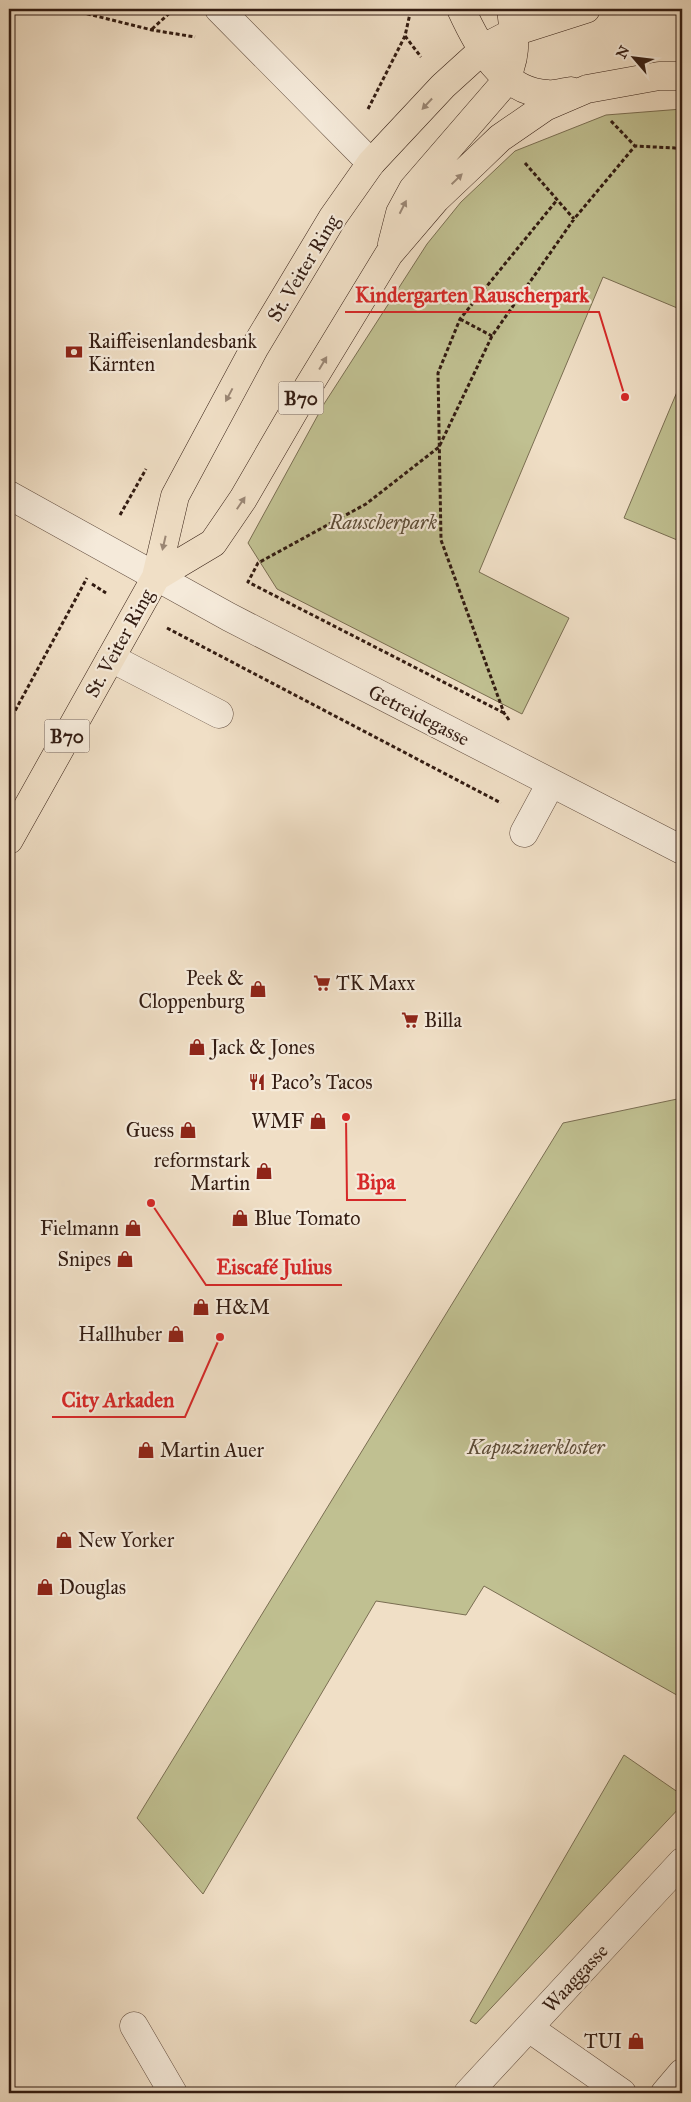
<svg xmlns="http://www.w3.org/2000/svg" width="691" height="2102" font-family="'IM FELL Great Primer',serif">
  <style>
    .green { fill: #c0c091; stroke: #7a6e52 }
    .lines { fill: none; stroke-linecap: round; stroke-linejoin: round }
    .minor-casing { stroke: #624d3f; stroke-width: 29 }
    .major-casing { stroke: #331c12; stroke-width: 29 }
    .path { stroke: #331c12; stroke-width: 3; stroke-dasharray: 4 2.5; stroke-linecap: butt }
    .minor { stroke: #f5eada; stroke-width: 28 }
    .major { stroke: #f0dfc6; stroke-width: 28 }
    .oneway { fill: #9b8775 }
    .labels { text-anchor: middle; stroke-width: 4.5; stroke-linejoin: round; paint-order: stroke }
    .shield { fill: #f5eada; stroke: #6d5a4e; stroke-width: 1 }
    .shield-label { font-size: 19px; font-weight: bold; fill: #331c12 }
    .street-label { font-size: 20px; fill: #331c12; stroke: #f5eada }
    .poi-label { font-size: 20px; fill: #331c12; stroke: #f5eada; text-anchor: start }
    .park-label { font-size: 20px; font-style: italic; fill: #5d4d38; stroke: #f5eada }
    .leader { fill: none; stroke: #d62828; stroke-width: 2 }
    .callout-dot { fill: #d62828; stroke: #f5eada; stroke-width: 2 }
    .callout-label { font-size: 21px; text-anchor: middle; font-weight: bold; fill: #d62828; stroke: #f5eada; stroke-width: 4.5; stroke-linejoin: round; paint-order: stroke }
  </style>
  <rect width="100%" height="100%" fill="#f0dfc6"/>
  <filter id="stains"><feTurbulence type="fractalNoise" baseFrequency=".004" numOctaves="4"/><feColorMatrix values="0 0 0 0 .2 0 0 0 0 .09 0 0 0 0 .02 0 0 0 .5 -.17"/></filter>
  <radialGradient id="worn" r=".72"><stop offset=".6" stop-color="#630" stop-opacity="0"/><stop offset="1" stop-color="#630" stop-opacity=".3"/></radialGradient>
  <!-- green -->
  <path class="green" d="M682 109V310L603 277 479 572 569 618 522 714 277 589 248 543 324 404 427 244 461 202 515 151 606 115Z
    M682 380V542L624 518Z
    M682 1098V1698L484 1586 466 1615 376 1601 203 1894 137 1818 563 1123Z
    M624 1755 682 1795V1805L476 2024 470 2021Z"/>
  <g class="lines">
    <!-- minor casing -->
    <g class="minor-casing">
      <path id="minor" d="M219 9 371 163
        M9 495 229 617 682 850
        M111 658 219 714
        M524 833 551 783
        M134 2026 173 2093
        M529 2028 622 2093
        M468 2093 682 1862
        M665 2093 682 2073"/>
    </g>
    <!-- major casing -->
    <g class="major-casing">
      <path id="major" d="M461 9C477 44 502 93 548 94 555 95 564 92 571 91
        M392 244 400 213 413 189 502 86C518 57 515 41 511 9
        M156 577 213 543 243 499 305 392 389 254 436 199 474 163 500 138 545 107 587 89 659 76H682
        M9 840 156 577 175 496 255 347 333 217 371 163 443 86 487 46 514 32 586 9"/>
    </g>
    <!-- path -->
    <path class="path" d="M68 9 152 30 195 37
      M152 29 174 9
      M405 36 421 57
      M368 109 405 36 411 9
      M611 121 635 146
      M525 163 574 219
      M460 319 492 336
      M120 515 146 469
      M92 584 106 593
      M167 628 501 803
      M504 713 248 582 258 563 366 504 439 447 492 336 574 219 635 146 675 148 682 152
      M509 720 504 713 441 540 438 373 460 319 557 200
      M9 722 87 578"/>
    <!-- minor -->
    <use href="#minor" class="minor"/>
    <!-- major -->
    <use href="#major" class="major"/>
  </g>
  <!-- one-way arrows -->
  <defs><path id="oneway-solid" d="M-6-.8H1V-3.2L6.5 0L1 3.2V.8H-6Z" transform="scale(1.25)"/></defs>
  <g class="oneway">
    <use href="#oneway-solid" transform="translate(427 104) rotate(133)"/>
    <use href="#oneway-solid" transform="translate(457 179) rotate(-44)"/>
    <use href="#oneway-solid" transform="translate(403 207) rotate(-63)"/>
    <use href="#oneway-solid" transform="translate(323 363) rotate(-59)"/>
    <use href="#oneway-solid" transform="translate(229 395) rotate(118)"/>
    <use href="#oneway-solid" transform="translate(241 503) rotate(-56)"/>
    <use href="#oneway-solid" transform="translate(164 543) rotate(103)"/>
  </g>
  <!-- icons -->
  <defs>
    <g id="bank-bare" transform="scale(1.35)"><path d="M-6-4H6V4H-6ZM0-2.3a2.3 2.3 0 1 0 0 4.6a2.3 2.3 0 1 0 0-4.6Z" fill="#8f2418" stroke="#f5eada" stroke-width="2.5" paint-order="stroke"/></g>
    <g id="supermarket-bare" transform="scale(1.35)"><path d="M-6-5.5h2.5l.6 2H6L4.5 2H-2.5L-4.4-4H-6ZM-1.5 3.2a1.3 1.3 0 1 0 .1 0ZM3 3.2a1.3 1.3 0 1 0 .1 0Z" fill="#8f2418" stroke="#f5eada" stroke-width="2.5" paint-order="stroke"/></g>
    <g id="shop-bare" transform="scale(1.35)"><path d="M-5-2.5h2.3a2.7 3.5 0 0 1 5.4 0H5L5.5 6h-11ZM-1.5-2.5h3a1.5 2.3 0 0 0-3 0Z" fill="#8f2418" stroke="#f5eada" stroke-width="2.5" paint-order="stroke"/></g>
    <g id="restaurant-bare" transform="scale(1.35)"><path d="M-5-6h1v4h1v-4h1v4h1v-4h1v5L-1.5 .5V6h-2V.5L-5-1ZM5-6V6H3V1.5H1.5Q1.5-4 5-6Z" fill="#8f2418" stroke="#f5eada" stroke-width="2.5" paint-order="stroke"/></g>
  </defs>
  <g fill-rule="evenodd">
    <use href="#bank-bare" x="74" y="352"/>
    <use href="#supermarket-bare" x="322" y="983"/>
    <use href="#shop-bare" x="258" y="989"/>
    <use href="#supermarket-bare" x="410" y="1020"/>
    <use href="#shop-bare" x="197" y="1047"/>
    <use href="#restaurant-bare" x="257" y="1082"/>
    <use href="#shop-bare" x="318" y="1121"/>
    <use href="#shop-bare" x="188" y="1130"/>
    <use href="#shop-bare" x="264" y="1171"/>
    <use href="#shop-bare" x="240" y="1218"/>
    <use href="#shop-bare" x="133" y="1228"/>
    <use href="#shop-bare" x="125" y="1259"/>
    <use href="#shop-bare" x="201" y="1307"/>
    <use href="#shop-bare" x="176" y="1334"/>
    <use href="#shop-bare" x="146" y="1450"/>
    <use href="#shop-bare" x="64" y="1540"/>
    <use href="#shop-bare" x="45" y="1587"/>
    <use href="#shop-bare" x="636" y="2041"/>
  </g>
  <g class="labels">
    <!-- shield labels -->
    <g class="shield">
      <rect x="278.5" y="381.5" width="45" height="33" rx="4"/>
      <rect x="44.5" y="719.5" width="45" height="33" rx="4"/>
    </g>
    <g class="shield-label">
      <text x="301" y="405">B70</text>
      <text x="67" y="743">B70</text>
    </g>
    <!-- street labels -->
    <g class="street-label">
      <text transform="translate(303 268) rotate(-59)" y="7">St. Veiter Ring</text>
      <text transform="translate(119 643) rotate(-61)" y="7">St. Veiter Ring</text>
      <text transform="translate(419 715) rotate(27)" y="7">Getreidegasse</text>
      <text transform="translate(575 1978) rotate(-47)" y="7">Waaggasse</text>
    </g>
    <!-- poi labels -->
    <g class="poi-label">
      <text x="88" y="348">Raiffeisenlandesbank<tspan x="88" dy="23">Kärnten</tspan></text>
      <text x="244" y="985" text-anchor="end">Peek &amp;<tspan x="244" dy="23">Cloppenburg</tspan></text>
      <text x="336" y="990">TK Maxx</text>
      <text x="424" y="1027">Billa</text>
      <text x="211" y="1054">Jack &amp; Jones</text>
      <text x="271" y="1089">Paco's Tacos</text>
      <text x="304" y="1128" text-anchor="end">WMF</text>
      <text x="174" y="1137" text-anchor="end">Guess</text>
      <text x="250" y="1167" text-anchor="end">reformstark<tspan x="250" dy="23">Martin</tspan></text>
      <text x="254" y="1225">Blue Tomato</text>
      <text x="119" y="1235" text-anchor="end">Fielmann</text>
      <text x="111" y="1266" text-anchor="end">Snipes</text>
      <text x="215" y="1314">H&amp;M</text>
      <text x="162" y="1341" text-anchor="end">Hallhuber</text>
      <text x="160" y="1457">Martin Auer</text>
      <text x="78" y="1547">New Yorker</text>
      <text x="59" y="1594">Douglas</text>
      <text x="622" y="2048" text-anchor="end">TUI</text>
    </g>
    <!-- park labels -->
    <g class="park-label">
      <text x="383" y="529">Rauscherpark</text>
      <text x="536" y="1454">Kapuzinerkloster</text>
    </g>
  </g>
  <!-- callouts -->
  <path class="leader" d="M625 397L599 312H345M346 1117L347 1200H406M151 1203L206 1285H342M220 1337L185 1417H52"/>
  <g class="callout-dot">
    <circle cx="625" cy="397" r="5"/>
    <circle cx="346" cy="1117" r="5"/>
    <circle cx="151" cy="1203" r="5"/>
    <circle cx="220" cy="1337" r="5"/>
  </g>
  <g class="callout-label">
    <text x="472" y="302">Kindergarten Rauscherpark</text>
    <text x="376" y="1189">Bipa</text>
    <text x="274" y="1274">Eiscafé Julius</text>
    <text x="118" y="1407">City Arkaden</text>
  </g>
  <!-- margin -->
  <rect width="691" height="2102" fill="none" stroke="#f0dfc6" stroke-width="30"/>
  <rect x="10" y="10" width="671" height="2082" fill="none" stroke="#331c12" stroke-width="2.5"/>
  <rect x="15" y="15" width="661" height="2072" fill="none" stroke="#331c12"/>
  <!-- north arrow -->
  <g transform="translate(634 58) rotate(298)" stroke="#f5eada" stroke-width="4" paint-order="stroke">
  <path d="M0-4L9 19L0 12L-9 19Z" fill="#331c12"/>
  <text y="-8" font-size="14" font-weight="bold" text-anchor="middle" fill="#331c12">N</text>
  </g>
  <rect width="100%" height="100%" filter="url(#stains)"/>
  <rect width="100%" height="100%" fill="url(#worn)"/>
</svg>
